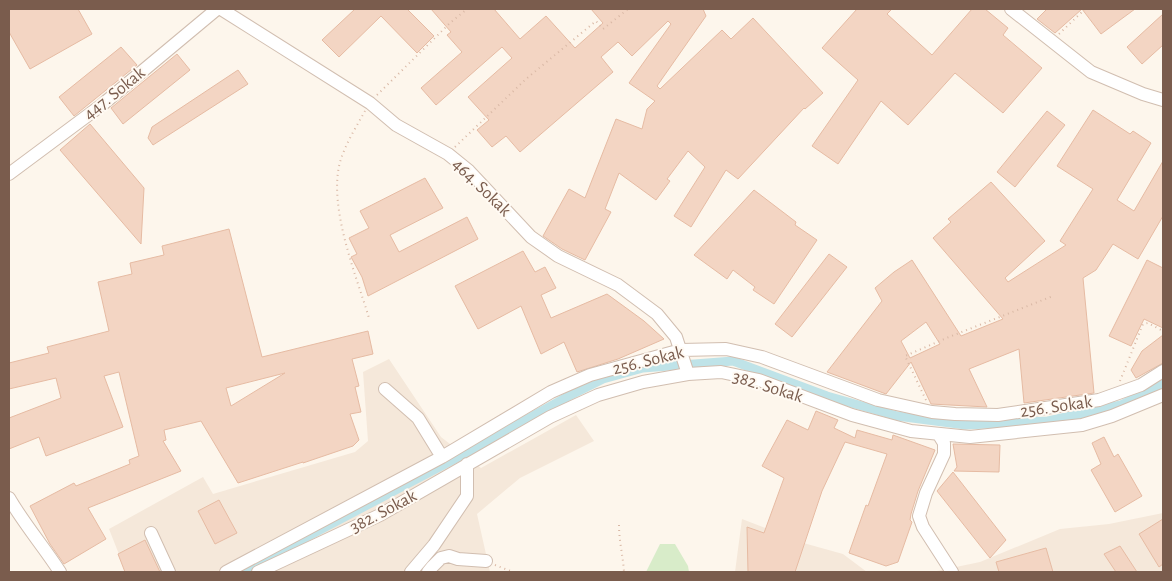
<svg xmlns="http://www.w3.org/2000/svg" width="1172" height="581" font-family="'Alegreya Sans',sans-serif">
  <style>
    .residential { fill: #f5e8da }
    .green { fill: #d8ecc9 }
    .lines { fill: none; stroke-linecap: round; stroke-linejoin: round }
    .canal { stroke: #bfe3e8; stroke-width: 9 }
    .building { fill: #f3d5c3; stroke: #e6bba3; fill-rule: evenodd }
    .minor-casing { stroke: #d1beb0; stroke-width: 14 }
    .path { stroke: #d9b8a5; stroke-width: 2; stroke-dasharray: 1 4; stroke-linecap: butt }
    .minor { stroke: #fff; stroke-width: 12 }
    .labels { text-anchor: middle; stroke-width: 4; stroke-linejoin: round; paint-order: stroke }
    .street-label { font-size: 18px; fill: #7a5c4d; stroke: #fffaf3 }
  </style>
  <rect width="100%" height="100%" fill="#fdf6ec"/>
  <!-- residential -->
  <path class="residential" d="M389 359 441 437 481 468 576 415 594 441 520 478 477 514 490 572H126L109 529 203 477 213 494 355 452 368 441 363 372Z
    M1163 513V572H932L980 562 1060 529 1109 524Z
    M742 519 807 544 843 554 867 572H735Z"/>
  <!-- green -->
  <path class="green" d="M660 544H675L688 566 689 572H646Z"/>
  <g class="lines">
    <!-- canal -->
    <path class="canal" d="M240 572 466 453 569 396 603 379 643 368 733 361 827 396 897 416 966 425 1048 421 1121 405 1163 384"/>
  </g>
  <!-- building -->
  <path class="building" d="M9 9H78L92 34 30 69 9 32Z
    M355 9H407L434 36 417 53 381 16 339 57 322 40Z
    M431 9H494L520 39 546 16 575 48 603 23 591 9H703L706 16 657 86 660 89 722 30 731 39 753 18 823 93 805 109 804 108 738 179 726 170 691 227 674 216 705 167 688 151 667 179 670 181 656 200 619 173 605 209 611 212 585 260 562 249 543 236 569 189 585 198 616 119 642 129 647 109 655 101 629 83 671 24 668 21 632 56 618 42 601 57 613 72 520 152 506 136 492 147 477 130 489 120 468 97 512 58 502 47 436 105 421 88 462 52 447 35 451 32Z
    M857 9H892L887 14 932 55 972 9H985L1008 28 1003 35 1042 68 1003 113 955 73 908 125 881 101 838 164 812 146 858 80 822 48Z
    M1047 9H1135L1101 34 1082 9 1055 33 1037 19Z
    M1163 14V45L1142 64 1127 47Z
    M121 47 137 65 74 116 59 97Z
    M177 54 190 70 123 124 111 108Z
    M238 70 248 84 153 145 148 138 152 127Z
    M1093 110 1130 134 1133 131 1151 143 1117 200 1134 211 1163 161V216L1138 259 1113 244 1096 270 1083 278 1094 393 1024 403 1019 349 969 369 987 407 931 404 911 362 886 394 827 372 882 301 875 288 894 272 912 260 961 336 1003 319 933 238 951 222 948 219 991 182 1045 241 1005 278 1008 282 1066 245 1060 241 1093 189 1057 166ZM926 322 940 344 910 358 901 341Z
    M1047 111 1065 125 1015 187 997 172Z
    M90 124 144 188 141 244 60 150Z
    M425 178 443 208 390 235 399 252 467 217 478 239 368 296 362 277 351 257 357 254 349 238 369 228 360 211Z
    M754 190 796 222 795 225 817 240 774 304 753 290 755 287 733 270 727 279 694 255Z
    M229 229 262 357 368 331 373 354 352 359 359 386 355 387 361 412 350 414 359 440 353 446 303 463V462L238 483 201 421 164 430 166 440 163 441 181 471 88 508 106 539 64 564 50 544 30 506 74 483 76 486 130 464 129 460 139 456 119 372 104 376 123 427 46 456 39 437 9 449V418L61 398 56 378 9 389V363L49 353 47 347 109 331 98 282 132 274 130 263 164 255 162 246ZM285 373 231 406 226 388Z
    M523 251 535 272 545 267 556 288 541 295 551 318 607 294 644 321 664 339 618 359 577 372 564 342 541 354 521 306 478 329 455 286Z
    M829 254 847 267 792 337 775 324Z
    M1147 260 1163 268V328L1144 319 1131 346 1109 336Z
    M1163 335V363L1136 378 1131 370 1142 351Z
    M816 411 838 420 834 428 855 438 857 430 892 440 893 435 935 450 918 491 911 514 910 520 912 522 898 562 886 566 849 553 866 505 868 506 887 454 845 442 822 491 795 572H748L747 527 764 533 784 478 762 466 787 420 808 430Z
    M1104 437 1114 457 1118 454 1142 496 1115 512 1091 470 1101 464 1092 443Z
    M953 444 1000 445 999 472 954 471 957 467Z
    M953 472 1006 540 990 558 937 491Z
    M219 500 237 533 215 544 198 511Z
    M1163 519V564L1159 567 1139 534Z
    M145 540 160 572H125L118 554Z
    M1120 546 1137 572H1116L1104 554Z
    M1046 548 1053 572H999L996 562Z"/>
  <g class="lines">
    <!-- minor casing -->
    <g class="minor-casing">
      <path id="minor" d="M221 9 370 103 396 125 448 154 469 171 531 237 558 256 618 285 657 314 676 337 688 374
        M1011 9 1091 72 1143 94 1163 100
        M9 174 103 104 217 9
        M385 389 418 418 442 457
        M939 435 944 443V454L926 493 919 516 923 527 952 572
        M9 498C24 524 44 547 60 572
        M151 533 169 572
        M226 572 442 457 551 392 590 375 681 350 726 349 762 357 878 400 932 412 955 414 998 415 1099 400 1141 385 1163 371
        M258 572 380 515 550 417 598 395 643 382 688 374 721 372 759 380 852 415 911 431 970 437 1082 425 1112 416 1163 395
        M411 572 434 545 467 496V464
        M428 572 432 567 441 558 449 556 458 559 486 561"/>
    </g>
    <!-- path -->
    <path class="path" d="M1059 34 1085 9
      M377 95 450 23 467 9
      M365 111C356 127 345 145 340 162 328 207 356 275 369 318
      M455 147 526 79 596 21 603 29 628 9
      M1120 381 1143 324 1148 323 1163 331
      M926 400 905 356 949 337 1053 296
      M619 525C619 541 623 556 624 572
      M495 565 513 572"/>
    <!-- minor -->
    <use href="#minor" class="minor"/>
  </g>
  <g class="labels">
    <!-- street labels -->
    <g class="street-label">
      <text transform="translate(114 93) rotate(-39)" y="6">447. Sokak</text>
      <text transform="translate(482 187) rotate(44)" y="6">464. Sokak</text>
      <text transform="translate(648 360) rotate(-14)" y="6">256. Sokak</text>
      <text transform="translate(768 386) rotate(17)" y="6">382. Sokak</text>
      <text transform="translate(1056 406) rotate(-8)" y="6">256. Sokak</text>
      <text transform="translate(383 511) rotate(-28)" y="6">382. Sokak</text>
    </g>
  </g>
  <!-- border -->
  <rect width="1172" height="581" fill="none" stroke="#7a5c4d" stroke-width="20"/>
</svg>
